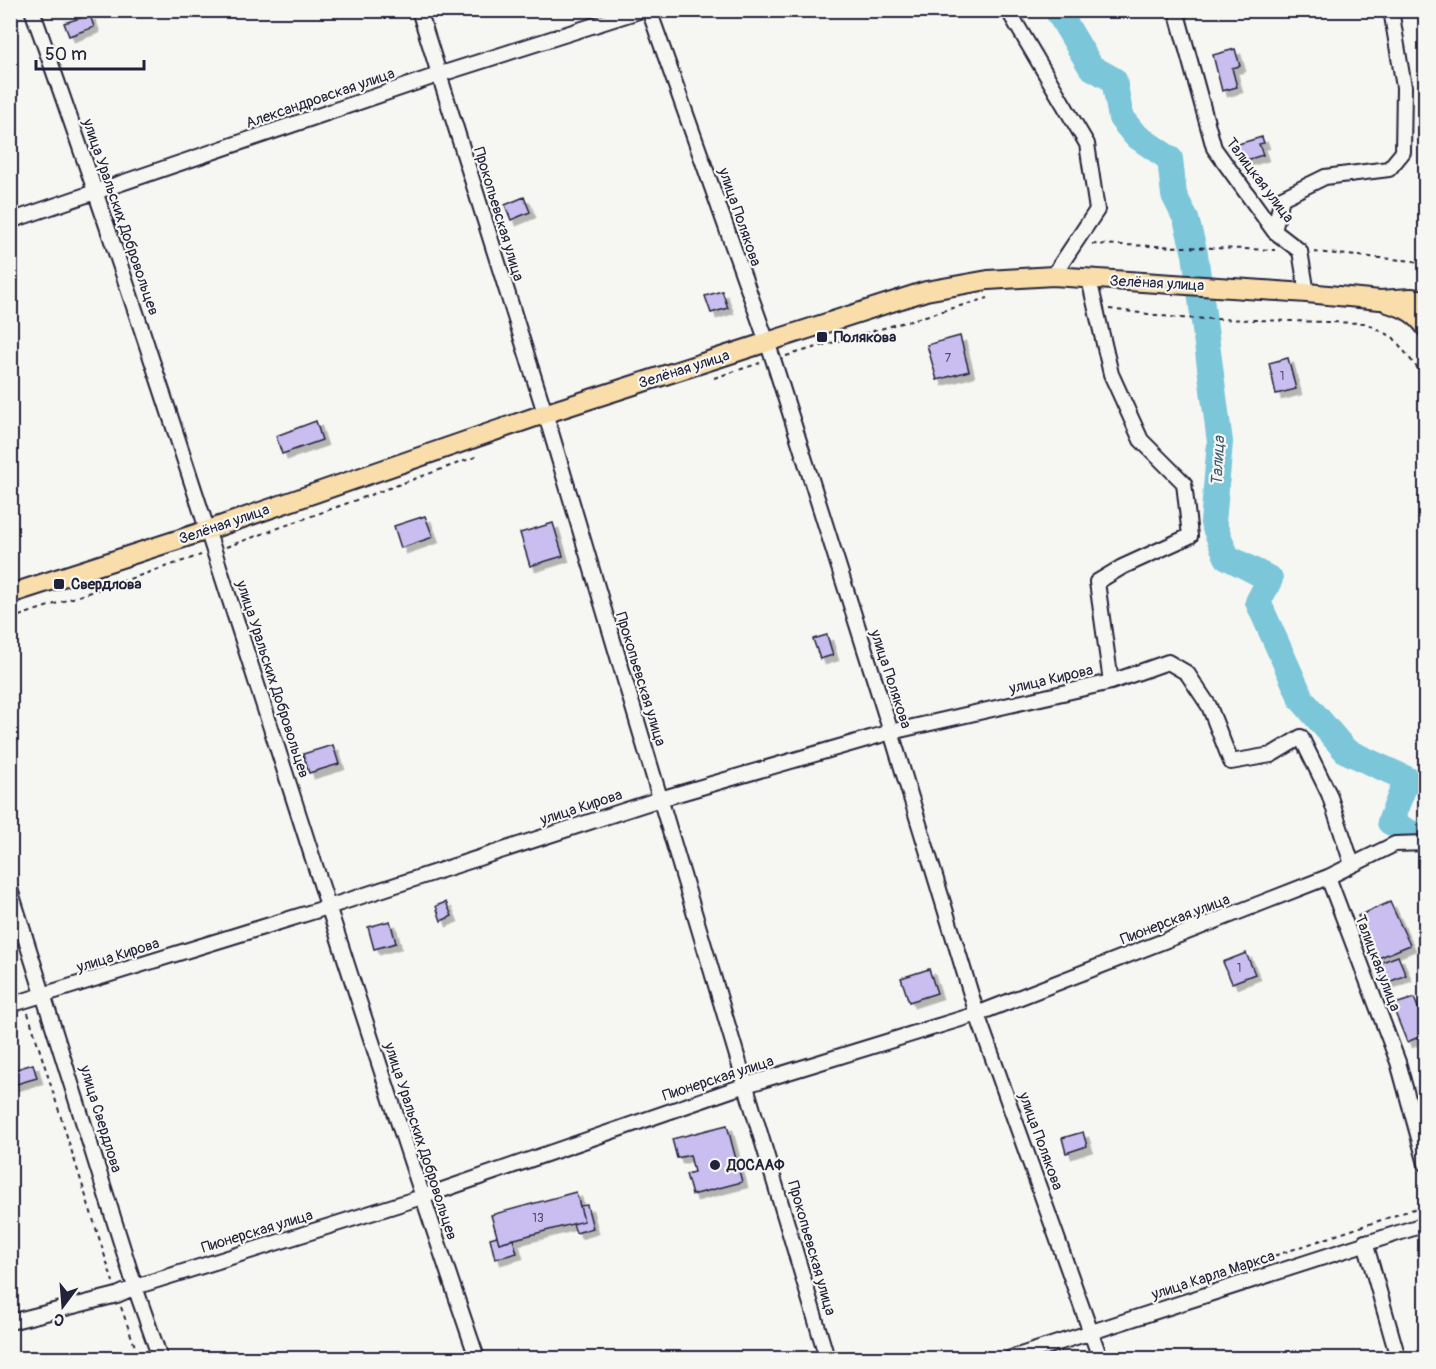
<svg xmlns="http://www.w3.org/2000/svg" width="1436" height="1369" font-family="Pangolin,sans-serif">
  <style>
    .lines { fill: none; stroke-linecap: round; stroke-linejoin: round }
    .river { stroke: #7bc6da; stroke-width: 26 }
    .building { fill: #c9beef; stroke: #22223b; stroke-width: 1.5; filter: url(#shadow) }
    .minor-casing { stroke: #22223b; stroke-width: 18 }
    .major-casing { stroke: #22223b; stroke-width: 22 }
    .path { stroke: #22223b; stroke-width: 2; stroke-dasharray: 4.5 4.5; stroke-linecap: butt }
    .minor { stroke: #f6f6f2; stroke-width: 14 }
    .major { stroke: #f9deab; stroke-width: 18 }
    .poi-dot { fill: #22223b; stroke: #f6f6f2; stroke-width: 2 }
    .labels { text-anchor: middle; stroke-width: 4.5; stroke-linejoin: round; paint-order: stroke }
    .number-label { font-size: 12px; fill: #4c4968 }
    .street-label { font-size: 15px; fill: #22223b; stroke: #f6f6f2 }
    .poi-label { font-size: 15px; font-weight: bold; fill: #22223b; stroke: #f6f6f2; text-anchor: start }
    .water-label { font-size: 16px; font-style: italic; fill: #415b73; stroke: #f6f6f2 }
  </style>
  <defs>
    <filter id="shadow"><feDropShadow dx="5.5" dy="5.5" stdDeviation="0" flood-color="#0004"/></filter>
  </defs>
  <rect width="100%" height="100%" fill="#f6f6f2"/>
  <filter id="ink" filterUnits="userSpaceOnUse"><feTurbulence type="fractalNoise" baseFrequency=".0167" numOctaves="2"/><feDisplacementMap in="SourceGraphic" scale="12" xChannelSelector="R" yChannelSelector="G"/><feConvolveMatrix kernelMatrix="1 2 1 2 8 2 1 2 1" color-interpolation-filters="sRGB"/></filter>
  <g filter="url(#ink)">
    <g class="lines">
      <!-- river -->
      <path class="river" d="M1057 10 1091 67 1114 80 1121 118 1135 135 1170 159 1174 195 1186 219 1195 254 1220 442 1213 523 1227 557 1270 579 1258 602 1302 700 1346 751 1407 779 1390 822 1426 841"/>
    </g>
    <!-- building -->
    <path class="building" d="M90 15 94 27 69 36 64 23Z
      M1235 49 1240 66 1232 68 1237 87 1222 91 1213 55Z
      M1262 137 1264 143 1259 144 1263 155 1243 161 1238 144Z
      M524 197 530 212 511 220 505 205Z
      M722 291 728 308 711 313 705 296Z
      M960 336 969 371 937 380 927 345Z
      M1288 358 1296 389 1276 394 1269 363Z
      M316 421 322 440 282 454 276 436Z
      M425 516 433 537 401 548 394 526Z
      M553 523 563 556 530 566 520 533Z
      M827 635 833 655 820 659 813 639Z
      M333 745 339 764 309 773 303 754Z
      M446 902 452 916 441 921 436 906Z
      M1390 902 1410 945 1376 959 1358 916Z
      M390 921 396 943 374 949 368 927Z
      M1246 953 1255 974 1232 983 1223 962Z
      M1398 956 1406 975 1384 984 1377 964Z
      M929 969 937 993 909 1002 901 978Z
      M1414 998 1426 1026V1034L1407 1042 1392 1005Z
      M33 1064 37 1078 13 1085 10 1071Z
      M727 1125 742 1182 692 1195 686 1174 694 1172 690 1155 677 1158 672 1139Z
      M1083 1132 1087 1146 1066 1153 1062 1138Z
      M576 1192 584 1221 499 1243 491 1215Z
      M587 1205 593 1228 576 1233 573 1224 584 1221 580 1206Z
      M497 1236 499 1243 513 1239 517 1253 495 1259 490 1238Z"/>
    <g class="lines">
      <!-- minor casing -->
      <g class="minor-casing">
        <path id="minor" d="M32 10C191 456 324 911 477 1358
          M419 10 550 429 827 1358
          M649 10 773 359 891 732 977 1014 1100 1358
          M1008 10 1087 144 1097 210 1053 276
          M1176 10 1214 148 1274 231 1300 251 1307 293
          M10 221 438 75 642 10
          M1274 231 1282 198 1325 177 1389 169 1403 152 1404 87 1391 10
          M1089 279 1111 374 1141 440 1184 483 1190 536 1122 567 1097 582 1111 682
          M1328 877 1398 1062 1426 1164
          M10 889 135 1287 160 1358
          M10 1005 328 907 660 799 891 732 1111 682 1168 662 1187 673 1209 706 1231 762 1271 755 1301 737 1329 794 1352 864
          M1365 1242 1398 1358
          M10 1322 117 1295 135 1287 422 1197 746 1085 977 1014 1328 877 1395 844 1426 843
          M1011 1358 1426 1224"/>
      </g>
      <!-- major casing -->
      <g class="major-casing">
        <path id="major" d="M1388 303C1405 308 1416 313 1426 328
          M10 594 208 530 544 414 926 291 988 280 1053 276 1307 293 1380 300 1411 298 1426 300"/>
      </g>
      <!-- path -->
      <path class="path" d="M1092 244 1275 250
        M1314 252 1414 261 1426 268
        M1109 309 1179 318 1365 323 1393 337 1426 379
        M786 356 988 298
        M714 378 760 363
        M226 547 478 456
        M10 619 201 555
        M10 962 19 988
        M28 1013 113 1282
        M1172 1290 1426 1205
        M121 1307 139 1358"/>
      <!-- minor -->
      <use href="#minor" class="minor"/>
      <!-- major -->
      <use href="#major" class="major"/>
    </g>
  </g>
  <!-- markers -->
  <g class="poi-dot">
    <rect x="816" y="331" width="12" height="12" rx="3"/>
    <rect x="53" y="578" width="12" height="12" rx="3"/>
    <circle cx="715" cy="1165" r="6"/>
  </g>
  <g class="labels">
    <!-- number labels -->
    <g class="number-label">
      <text x="948" y="362">7</text>
      <text x="1282" y="380">1</text>
      <text x="1239" y="972">1</text>
      <text x="538" y="1222">13</text>
    </g>
    <!-- street labels -->
    <g class="street-label">
      <text transform="translate(320 98) rotate(-19)" y="5">Александровская улица</text>
      <text transform="translate(1260 180) rotate(53)" y="5">Талицкая улица</text>
      <text transform="translate(499 214) rotate(73)" y="5">Прокопьевская улица</text>
      <text transform="translate(121 217) rotate(71)" y="5">улица Уральских Добровольцев</text>
      <text transform="translate(740 217) rotate(71)" y="5">улица Полякова</text>
      <text transform="translate(1157 283) rotate(3)" y="5">Зелёная улица</text>
      <text transform="translate(684 369) rotate(-18)" y="5">Зелёная улица</text>
      <text transform="translate(224 524) rotate(-19)" y="5">Зелёная улица</text>
      <text transform="translate(273 679) rotate(72)" y="5">улица Уральских Добровольцев</text>
      <text transform="translate(641 679) rotate(73)" y="5">Прокопьевская улица</text>
      <text transform="translate(891 679) rotate(72)" y="5">улица Полякова</text>
      <text transform="translate(1051 679) rotate(-13)" y="5">улица Кирова</text>
      <text transform="translate(581 807) rotate(-18)" y="5">улица Кирова</text>
      <text transform="translate(1175 919) rotate(-21)" y="5">Пионерская улица</text>
      <text transform="translate(118 955) rotate(-17)" y="5">улица Кирова</text>
      <text transform="translate(1378 963) rotate(69)" y="5">Талицкая улица</text>
      <text transform="translate(718 1078) rotate(-18)" y="5">Пионерская улица</text>
      <text transform="translate(101 1119) rotate(73)" y="5">улица Свердлова</text>
      <text transform="translate(421 1141) rotate(72)" y="5">улица Уральских Добровольцев</text>
      <text transform="translate(1041 1141) rotate(70)" y="5">улица Полякова</text>
      <text transform="translate(257 1231) rotate(-17)" y="5">Пионерская улица</text>
      <text transform="translate(812 1248) rotate(74)" y="5">Прокопьевская улица</text>
      <text transform="translate(1213 1275) rotate(-18)" y="5">улица Карла Маркса</text>
    </g>
    <!-- poi labels -->
    <g class="poi-label">
      <text x="834" y="342">Полякова</text>
      <text x="71" y="589">Свердлова</text>
      <text x="727" y="1170">ДОСААФ</text>
    </g>
    <!-- water labels -->
    <g class="water-label">
      <text transform="translate(1217 461) rotate(-87)" y="6">Талица</text>
    </g>
  </g>
  <!-- margin -->
  <rect width="1436" height="1369" fill="none" stroke="#f6f6f2" stroke-width="36"/>
  <rect x="18" y="18" width="1400" height="1333" fill="none" stroke="#22223b" stroke-width="2" filter="url(#ink)"/>
  <!-- north arrow -->
  <g transform="translate(63 1306) rotate(196)" stroke="#f6f6f2" stroke-width="4.5" paint-order="stroke">
  <path d="M0-4.5L10 22L0 15L-10 22Z" fill="#22223b"/>
  <text y="-9" font-size="16" font-weight="bold" text-anchor="middle" fill="#22223b">С</text>
  </g>
  <!-- scale -->
  <path d="M36 60v9h108v-9" fill="none" stroke="#22223b" stroke-width="3"/>
  <text x="45" y="60" font-size="18" fill="#22223b" stroke="#f6f6f2" stroke-width="4.5" paint-order="stroke">50 m</text>
</svg>
